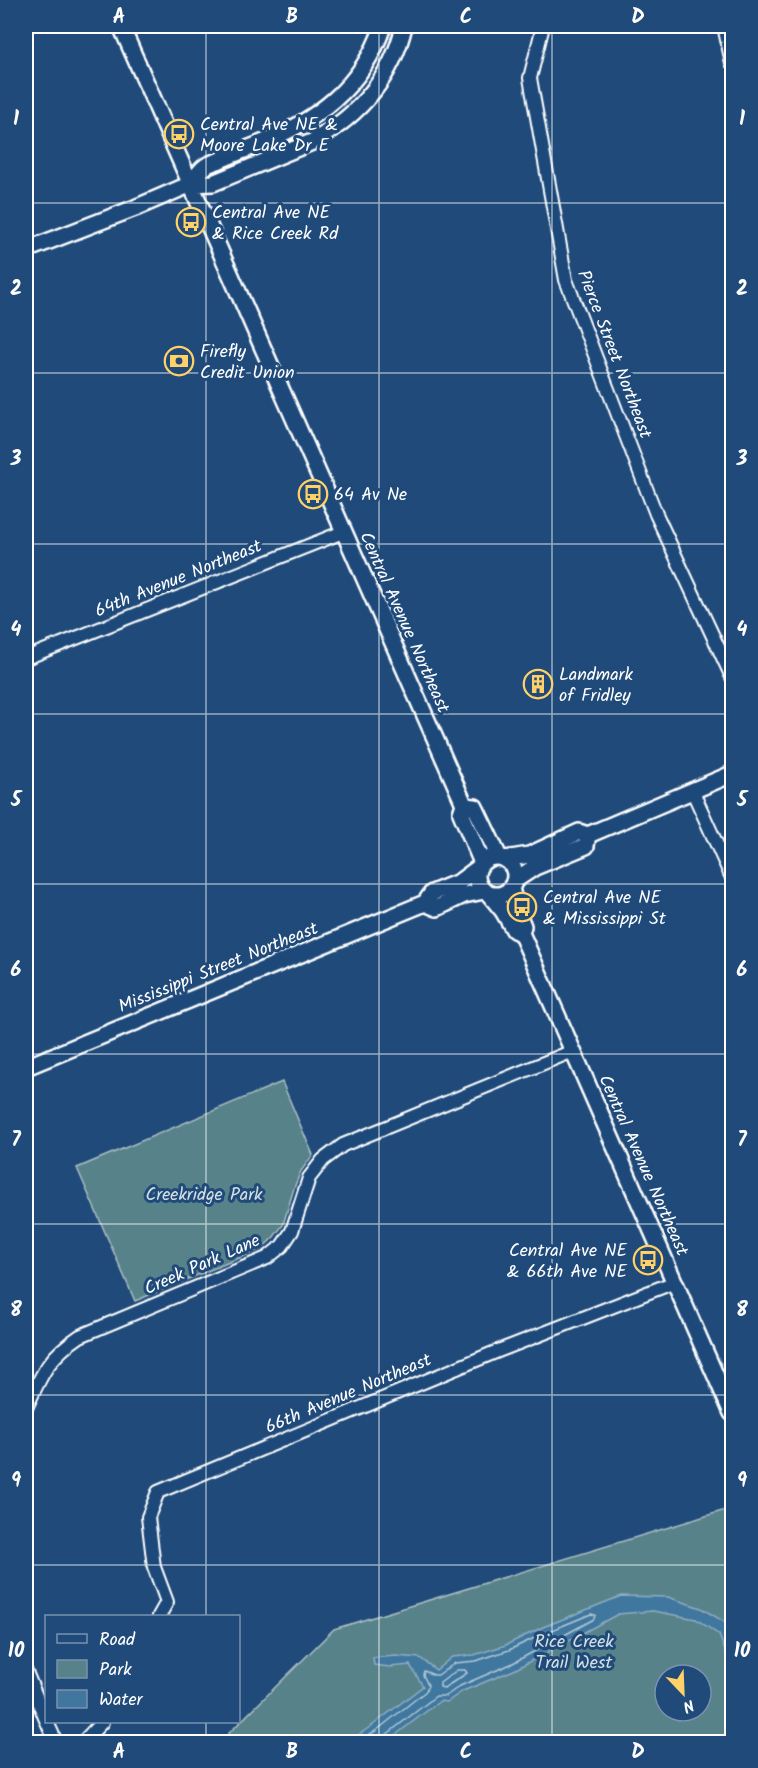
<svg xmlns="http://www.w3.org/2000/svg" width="758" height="1768" font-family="Kalam,sans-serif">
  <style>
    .green { fill: #588289; stroke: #acc0c4; stroke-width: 1.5; fill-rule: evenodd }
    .water { fill: #41779e; stroke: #8dadc5; stroke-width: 1.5 }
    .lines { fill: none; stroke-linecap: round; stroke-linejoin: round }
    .shore { stroke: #b3c9d8; stroke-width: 1.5 }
    .minor-casing { stroke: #fff; stroke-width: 16 }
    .tertiary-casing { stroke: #fff; stroke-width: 20 }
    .minor { stroke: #1f4a7a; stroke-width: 12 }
    .tertiary { stroke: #1f4a7a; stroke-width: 15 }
    .grid { fill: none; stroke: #fff; stroke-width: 1.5; stroke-opacity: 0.55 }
    .labels { text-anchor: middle; stroke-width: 6; stroke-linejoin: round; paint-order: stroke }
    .poi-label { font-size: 18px; fill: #fff; stroke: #1f4a7a; text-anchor: start }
    .street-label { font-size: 18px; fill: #fff; stroke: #1f4a7a }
    .park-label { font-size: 18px; fill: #d5e0e2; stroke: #1f4a7a }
    .neatline { fill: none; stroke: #fff; stroke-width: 2 }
    .grid-label { font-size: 20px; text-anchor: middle; font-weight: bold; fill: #fff }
  </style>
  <rect width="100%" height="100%" fill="#1f4a7a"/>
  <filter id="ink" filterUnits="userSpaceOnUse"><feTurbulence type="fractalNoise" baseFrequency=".0167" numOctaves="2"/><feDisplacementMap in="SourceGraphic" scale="12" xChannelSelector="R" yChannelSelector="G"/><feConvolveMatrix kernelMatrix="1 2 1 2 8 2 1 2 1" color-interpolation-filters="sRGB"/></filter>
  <g filter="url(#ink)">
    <!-- green -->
    <path class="green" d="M282 1082 313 1155 301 1171 294 1188 283 1225 273 1238 261 1249 135 1301 77 1168Z
      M732 1508V1742H220L334 1629ZM665 1675H701V1711H665Z"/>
    <!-- water -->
    <path class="water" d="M621 1596 668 1597 701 1608 728 1624 732 1631V1669L719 1635 696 1619 653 1611 618 1614 514 1670 463 1691 447 1702 440 1701 386 1742H316L352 1739 373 1725 423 1686 410 1665 390 1667 374 1665 373 1658 395 1656 420 1658 436 1670 452 1657 474 1655 506 1645 543 1627Z"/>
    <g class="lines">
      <!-- shore -->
      <path class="shore" d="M457 1670H465L467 1673 444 1688 440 1687V1683Z
        M357 1742 377 1730 426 1691 428 1685 423 1675 424 1671 434 1675H438L455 1663 476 1661 509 1650 545 1633 591 1614 595 1615 594 1619 511 1664 460 1686 446 1696H436L386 1735 384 1742"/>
      <!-- minor casing -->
      <g class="minor-casing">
        <path id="minor" d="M543 26 530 78 566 280 656 514 732 677
          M724 26 732 63
          M26 658 343 532
          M692 790 732 878
          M26 1408C42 1374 47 1358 80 1336L267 1258 282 1246 292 1231 309 1178 323 1160 343 1145 573 1051
          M159 1616 167 1602 154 1567 148 1517 158 1492 498 1351 675 1282
          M26 1672 46 1720
          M47 1722 56 1742
          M83 1742 102 1722"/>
      </g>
      <!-- tertiary casing -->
      <g class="tertiary-casing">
        <path id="tertiary" d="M121 26 464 804 461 813 482 863
          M191 184C195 178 200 170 206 166 209 164 215 162 218 161 231 155 244 150 257 145 316 121 362 88 383 26
          M26 250 135 208 191 184 213 183 312 142C358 116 392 78 404 26
          M464 806 475 807 499 857
          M477 876a19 19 0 1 1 38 0a19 19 0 1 1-38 0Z
          M505 859 529 855 579 832 588 835 732 774
          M514 881 535 867 586 846 588 835
          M511 887 515 906 523 926 521 933 525 942 732 1413
          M489 894 503 911 514 930 521 933
          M425 903 437 908 464 895 484 891
          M26 1067 425 903 432 893 459 882 478 868"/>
      </g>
      <!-- minor -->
      <use href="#minor" class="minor"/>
      <!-- tertiary -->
      <use href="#tertiary" class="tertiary"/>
    </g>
  </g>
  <!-- grid -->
  <path class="grid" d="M206 26V1616M379 26V1742M552 26V1742M26 203H732M26 373H732M26 544H732M26 714H732M26 884H732M26 1054H732M26 1224H732M26 1395H732M26 1565H732M206 1722V1742"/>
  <!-- icons -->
  <defs>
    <g id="bus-ring" transform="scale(1.5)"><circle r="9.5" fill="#1f4a7a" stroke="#ffd166" stroke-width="1.5"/><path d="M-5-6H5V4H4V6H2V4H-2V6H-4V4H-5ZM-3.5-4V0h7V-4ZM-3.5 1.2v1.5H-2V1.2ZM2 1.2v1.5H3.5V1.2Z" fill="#ffd166"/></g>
    <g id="bank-ring" transform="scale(1.5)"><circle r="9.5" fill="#1f4a7a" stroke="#ffd166" stroke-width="1.5"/><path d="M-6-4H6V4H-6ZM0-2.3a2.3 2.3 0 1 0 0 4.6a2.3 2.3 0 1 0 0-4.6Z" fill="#ffd166"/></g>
    <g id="building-ring" transform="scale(1.5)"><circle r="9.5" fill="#1f4a7a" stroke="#ffd166" stroke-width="1.5"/><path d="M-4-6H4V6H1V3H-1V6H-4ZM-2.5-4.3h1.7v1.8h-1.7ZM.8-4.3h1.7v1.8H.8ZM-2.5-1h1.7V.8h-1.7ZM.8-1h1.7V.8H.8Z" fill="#ffd166"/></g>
  </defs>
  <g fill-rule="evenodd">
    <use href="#bus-ring" x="179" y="134"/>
    <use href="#bus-ring" x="191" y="222"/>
    <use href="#bank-ring" x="179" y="361"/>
    <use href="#bus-ring" x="313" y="494"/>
    <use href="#building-ring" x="538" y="684"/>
    <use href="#bus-ring" x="522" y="907"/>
    <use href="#bus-ring" x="648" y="1260"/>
  </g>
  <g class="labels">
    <!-- poi labels -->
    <g class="poi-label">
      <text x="200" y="130">Central Ave NE &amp;<tspan x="200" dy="21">Moore Lake Dr E</tspan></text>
      <text x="212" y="218">Central Ave NE<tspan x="212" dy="21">&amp; Rice Creek Rd</tspan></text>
      <text x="200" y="357">Firefly<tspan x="200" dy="21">Credit Union</tspan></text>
      <text x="334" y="500">64 Av Ne</text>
      <text x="559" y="680">Landmark<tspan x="559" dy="21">of Fridley</tspan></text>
      <text x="543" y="903">Central Ave NE<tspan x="543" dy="21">&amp; Mississippi St</tspan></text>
      <text x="627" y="1256" text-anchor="end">Central Ave NE<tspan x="627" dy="21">&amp; 66th Ave NE</tspan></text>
    </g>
    <!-- street labels -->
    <g class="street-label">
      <text transform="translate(615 354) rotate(69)" y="6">Pierce Street Northeast</text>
      <text transform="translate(178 578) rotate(-22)" y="6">64th Avenue Northeast</text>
      <text transform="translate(405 622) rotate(66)" y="6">Central Avenue Northeast</text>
      <text transform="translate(218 967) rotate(-22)" y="6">Mississippi Street Northeast</text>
      <text transform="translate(644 1165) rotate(66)" y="6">Central Avenue Northeast</text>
      <text transform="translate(202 1264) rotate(-24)" y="6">Creek Park Lane</text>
      <text transform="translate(348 1393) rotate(-23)" y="6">66th Avenue Northeast</text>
    </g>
    <!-- park labels -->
    <g class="park-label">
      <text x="204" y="1200">Creekridge Park</text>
      <text x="574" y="1647">Rice Creek<tspan x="574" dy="21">Trail West</tspan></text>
    </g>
  </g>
  <!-- margin -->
  <rect width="758" height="1768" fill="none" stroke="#1f4a7a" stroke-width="66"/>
  <!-- legend -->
  <rect x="45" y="1615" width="195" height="108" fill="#1f4a7a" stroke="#7992af" stroke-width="1.5"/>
  <rect x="57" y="1634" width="30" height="9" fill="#1f4a7a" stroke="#7992af" stroke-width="1.5"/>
  <text x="99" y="1645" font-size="18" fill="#ffffff">Road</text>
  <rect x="57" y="1660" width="30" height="18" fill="#588289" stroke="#7992af" stroke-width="1.5"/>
  <text x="99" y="1675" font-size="18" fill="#ffffff">Park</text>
  <rect x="57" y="1690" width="30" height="18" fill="#41779e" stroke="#7992af" stroke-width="1.5"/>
  <text x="99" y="1705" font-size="18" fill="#ffffff">Water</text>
  <!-- north arrow -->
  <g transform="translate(683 1693) rotate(157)"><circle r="28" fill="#1f4a7a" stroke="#7992af" stroke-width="1.5"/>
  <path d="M0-4.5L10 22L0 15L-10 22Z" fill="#ffd166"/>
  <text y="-9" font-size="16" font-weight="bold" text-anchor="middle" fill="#ffffff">N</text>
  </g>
  <rect x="33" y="33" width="692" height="1702" class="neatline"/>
  <g class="grid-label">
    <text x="119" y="23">A</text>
    <text x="292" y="23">B</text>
    <text x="466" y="23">C</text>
    <text x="638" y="23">D</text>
    <text x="16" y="125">1</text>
    <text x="742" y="125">1</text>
    <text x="16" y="295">2</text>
    <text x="742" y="295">2</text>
    <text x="16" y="465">3</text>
    <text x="742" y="465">3</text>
    <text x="16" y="636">4</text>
    <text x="742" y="636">4</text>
    <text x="16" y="806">5</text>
    <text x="742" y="806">5</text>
    <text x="16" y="976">6</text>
    <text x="742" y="976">6</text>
    <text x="16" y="1146">7</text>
    <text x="742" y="1146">7</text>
    <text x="16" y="1316">8</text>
    <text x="742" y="1316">8</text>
    <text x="16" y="1487">9</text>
    <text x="742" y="1487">9</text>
    <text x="16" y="1657">10</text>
    <text x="742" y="1657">10</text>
    <text x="119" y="1758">A</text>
    <text x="292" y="1758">B</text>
    <text x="466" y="1758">C</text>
    <text x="638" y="1758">D</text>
  </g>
</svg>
